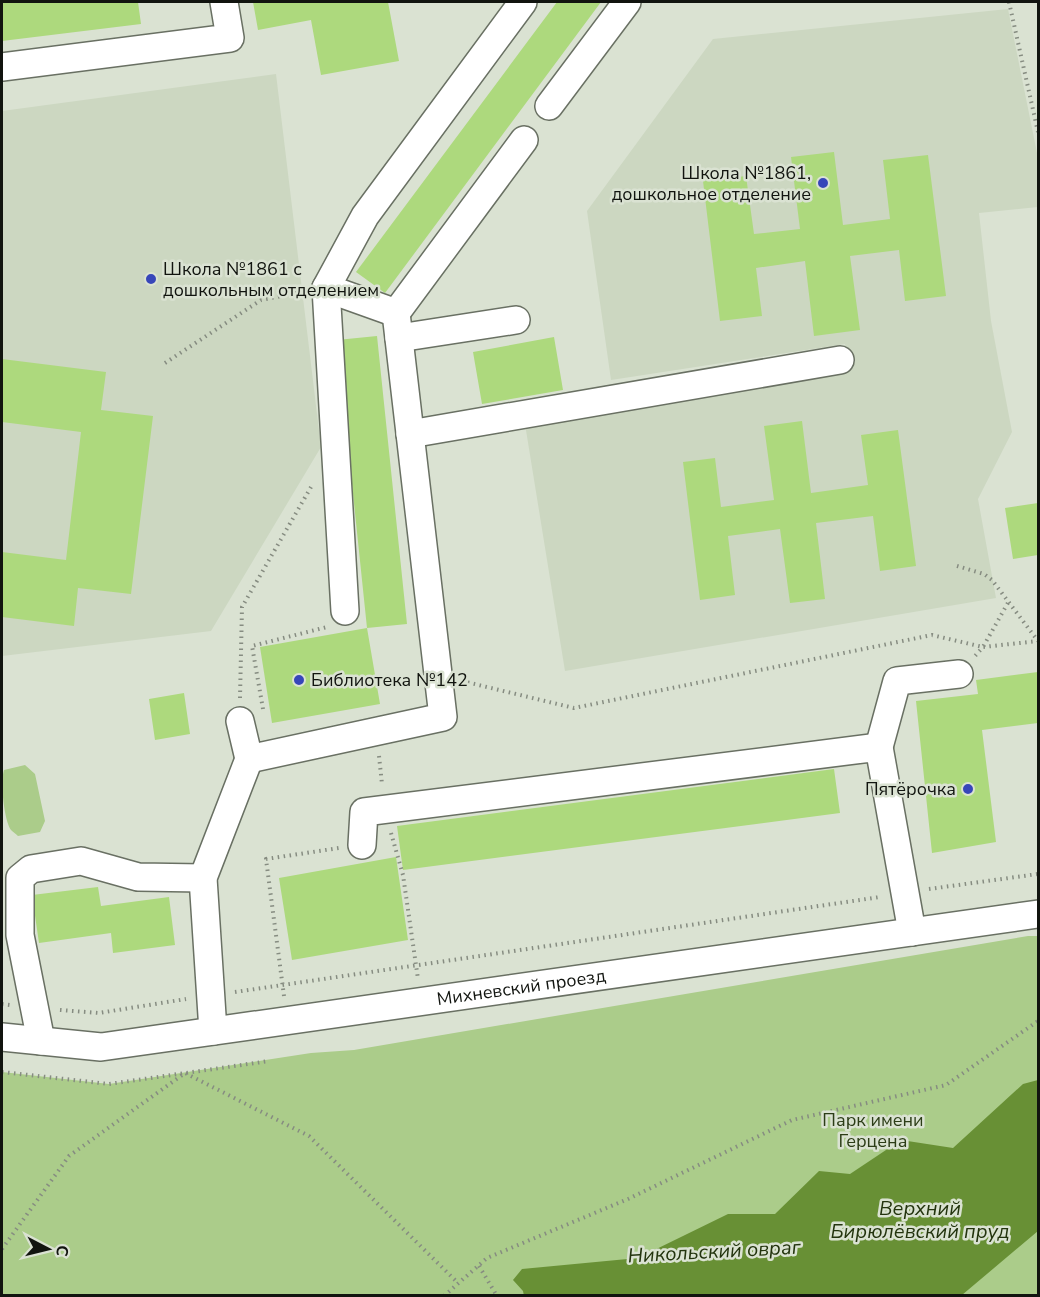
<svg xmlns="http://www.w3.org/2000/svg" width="1040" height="1297" font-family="'Nunito Sans',sans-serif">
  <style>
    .built { fill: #ccd7c1 }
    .green { fill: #abcc8a }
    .water { fill: #689035 }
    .building { fill: #add97d }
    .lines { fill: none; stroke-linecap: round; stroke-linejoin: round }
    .minor-casing { stroke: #697063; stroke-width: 30 }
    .path { stroke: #868c81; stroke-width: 4; stroke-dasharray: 1.5 4.5; stroke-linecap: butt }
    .minor { stroke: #fff; stroke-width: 27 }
    .poi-dot { fill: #3746b9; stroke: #dae2d2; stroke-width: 2 }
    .labels { text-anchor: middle; stroke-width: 5; stroke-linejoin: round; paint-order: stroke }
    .poi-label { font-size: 18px; fill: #11140f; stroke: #dae2d2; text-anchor: end }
    .street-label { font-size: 18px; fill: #11140f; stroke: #dae2d2 }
    .park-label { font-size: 18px; fill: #2c3d17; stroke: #dae2d2 }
    .water-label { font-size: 20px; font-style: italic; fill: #23340e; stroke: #dae2d2 }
  </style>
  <rect width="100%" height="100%" fill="#dae2d2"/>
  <!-- built -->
  <path class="built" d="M1008 9 1038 158V207L979 213 991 321 1012 432 978 499 996 598 565 671 525 424 848 371 845 344 611 380 587 211 713 39Z
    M276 74 321 447 211 631 2 656V111Z"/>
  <!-- green -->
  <path class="green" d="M25 765 35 774 45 821 40 832 18 836C16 834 13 832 11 830 4 820 0 781 4 770Z
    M1028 936H1038V1295L2 1296V1072L109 1084 311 1053 354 1050Z"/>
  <!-- water -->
  <path class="water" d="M1038 1080V1231L962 1295 524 1296 523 1291 513 1280 522 1269 638 1258 728 1214H775L819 1171 850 1174 901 1140 953 1148 1023 1084Z"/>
  <!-- building -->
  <path class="building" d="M2 2H138L141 24 2 41Z
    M253 2H388L399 61 321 75 311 20 258 30Z
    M557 2H601L385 293 356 272Z
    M834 152 843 225 890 219 883 160 928 155 946 296 905 301 899 250 850 256 860 330 814 336 805 261 756 268 762 316 720 321 703 181 746 176 754 234 800 229 791 157Z
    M377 336 407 624 367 628 337 340Z
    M554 337 563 390 482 404 473 352Z
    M2 359 106 372 101 410 153 416 131 594 78 588 74 626 2 617V552L66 560 81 432 2 422Z
    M802 421 811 493 868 485 861 435 898 430 916 566 880 571 873 516 816 523 825 599 790 603 780 529 728 536 735 595 700 600 683 462 715 458 721 507 774 500 764 426Z
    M1038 503V555L1013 559 1005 508Z
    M367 628 380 704 272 723 260 647Z
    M1038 672V723L982 730 996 842 932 853 916 701 978 694 976 680Z
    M184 693 190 734 155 740 149 699Z
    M834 769 840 813 403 870 397 826Z
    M396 857 408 940 292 960 279 878Z
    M98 887 101 906 169 897 175 945 113 953 111 933 39 943 32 895Z"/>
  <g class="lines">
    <!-- minor casing -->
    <g class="minor-casing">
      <g id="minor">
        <path d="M523 2 365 216 326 288 396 313 524 140"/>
        <path d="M2 67 230 38 224 2"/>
        <path d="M549 106 627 2"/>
        <path d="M326 288 345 611"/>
        <path d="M399 338 516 320"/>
        <path d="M410 434 840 360"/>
        <path d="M240 721 249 759 443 717 396 313"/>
        <path d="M879 747 897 681 959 674"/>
        <path d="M362 845 364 812 879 747 912 932"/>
        <path d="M213 1031 203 878 249 759"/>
        <path id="s1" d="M2 1037 101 1047 1038 914"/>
        <path d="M41 1041 20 935V878L31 869 81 861 138 877 203 878"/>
      </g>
    </g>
    <!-- path -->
    <path class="path" d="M1009 2 1038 132
      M165 363 261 300 302 292
      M957 566 984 574 992 580 1038 641 983 647 975 656
      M462 681 574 708 932 635 983 647 1009 601
      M240 698 242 607 311 487
      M263 709 252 646 327 627
      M379 756 382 784
      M391 833 403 875 418 979
      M929 889 1038 874
      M235 992 880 897
      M284 996 266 859 339 848
      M2 1004 10 1005
      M60 1010 99 1013 186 999
      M2 1072 109 1084 269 1061
      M2 1249 69 1156 185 1073 309 1136 458 1283
      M479 1266 497 1296
      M444 1296 487 1258 628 1199 792 1120 946 1085 1038 1021"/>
    <!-- minor -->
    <use href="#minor" class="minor"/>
  </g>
  <!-- markers -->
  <g class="poi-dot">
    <circle cx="823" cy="183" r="6"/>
    <circle cx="151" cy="279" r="6"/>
    <circle cx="299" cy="680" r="6"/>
    <circle cx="968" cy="789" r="6"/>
  </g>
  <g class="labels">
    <!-- poi labels -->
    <g class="poi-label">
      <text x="811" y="179">Школа №1861,<tspan x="811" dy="21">дошкольное отделение</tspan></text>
      <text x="163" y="275" text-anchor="start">Школа №1861 с<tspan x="163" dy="21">дошкольным отделением</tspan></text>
      <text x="311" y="686" text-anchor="start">Библиотека №142</text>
      <text x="956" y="795">Пятёрочка</text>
    </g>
    <!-- street labels -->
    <g class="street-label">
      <text dy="6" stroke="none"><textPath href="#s1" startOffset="524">Михневский проезд</textPath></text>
    </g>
    <!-- park labels -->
    <g class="park-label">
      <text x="873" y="1126">Парк имени<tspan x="873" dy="21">Герцена</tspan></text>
    </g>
    <!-- water labels -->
    <g class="water-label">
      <text x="920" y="1215">Верхний<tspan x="920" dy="23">Бирюлёвский пруд</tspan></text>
      <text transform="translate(714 1251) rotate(-3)" y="7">Никольский овраг</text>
    </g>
  </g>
  <!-- border -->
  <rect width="1040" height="1297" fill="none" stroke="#11140f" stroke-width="6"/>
  <!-- north arrow -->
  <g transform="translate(48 1249) rotate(97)" stroke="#dae2d2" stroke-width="4.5" paint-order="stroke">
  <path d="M0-4.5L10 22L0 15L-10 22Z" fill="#11140f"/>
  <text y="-9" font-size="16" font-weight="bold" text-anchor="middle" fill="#11140f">С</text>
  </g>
</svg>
